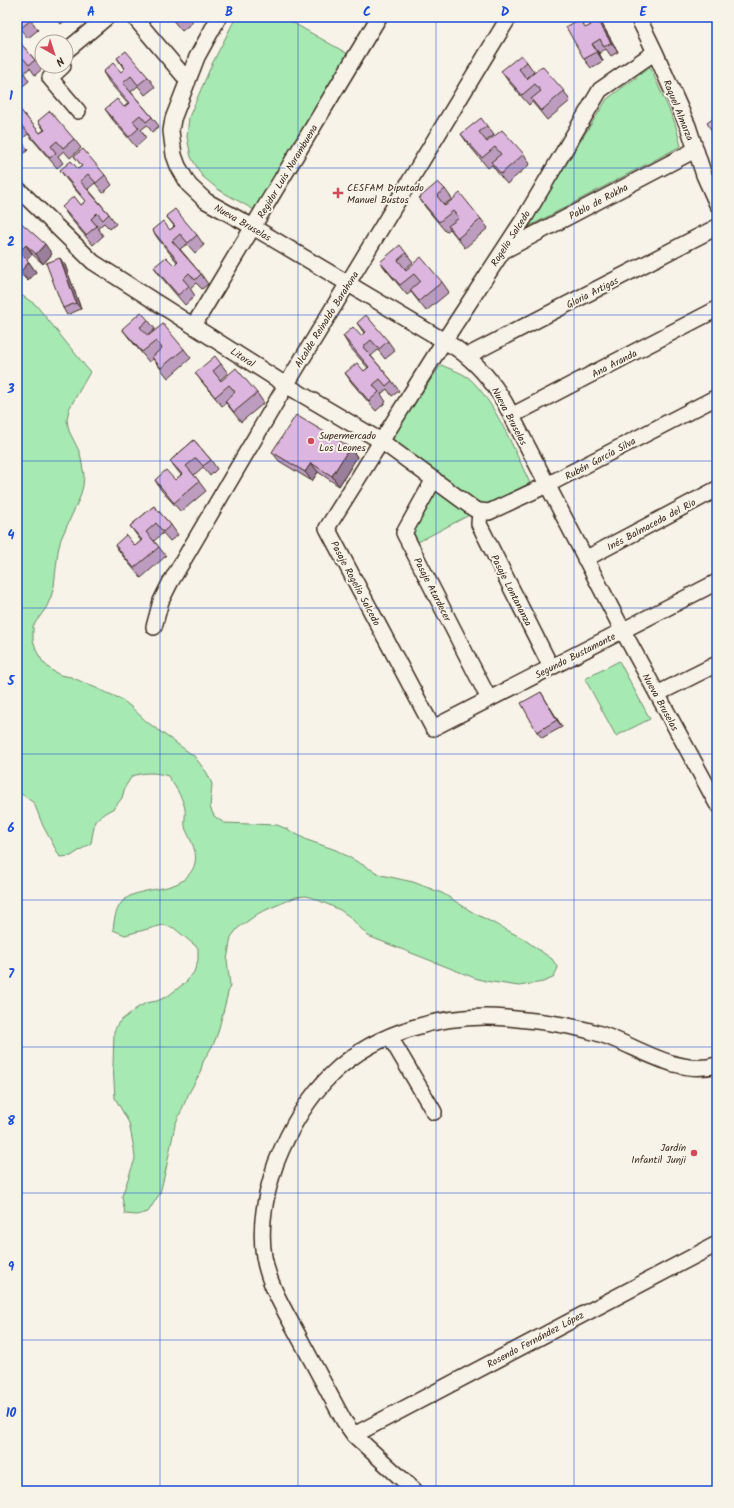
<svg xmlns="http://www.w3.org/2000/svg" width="734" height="1508" font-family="Kalam,sans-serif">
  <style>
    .green { fill: #a6e9b3; stroke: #708a68 }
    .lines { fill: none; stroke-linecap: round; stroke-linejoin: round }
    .minor-casing { stroke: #3b2a1e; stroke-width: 18 }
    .minor { stroke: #f7f3e8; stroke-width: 15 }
    .wall { fill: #bd9dbf; stroke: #3b2a1e }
    .shaded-wall { fill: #9a7f9b; stroke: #3b2a1e }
    .building { fill: #dcb6de; stroke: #3b2a1e }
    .grid { fill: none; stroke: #1d4ed8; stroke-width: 1; stroke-opacity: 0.55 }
    .poi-dot { fill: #d1495b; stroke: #f7f3e8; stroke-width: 1.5 }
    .labels { text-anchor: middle; stroke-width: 4; stroke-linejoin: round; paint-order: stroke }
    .street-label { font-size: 10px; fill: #3b2a1e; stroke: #f7f3e8 }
    .poi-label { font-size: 10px; fill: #3b2a1e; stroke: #f7f3e8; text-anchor: start }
    .neatline { fill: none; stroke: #1d4ed8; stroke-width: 1.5 }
    .grid-label { font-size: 13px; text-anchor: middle; font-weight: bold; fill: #1d4ed8 }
  </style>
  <rect width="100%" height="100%" fill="#f7f3e8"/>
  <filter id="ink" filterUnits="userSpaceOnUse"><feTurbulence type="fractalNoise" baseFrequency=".025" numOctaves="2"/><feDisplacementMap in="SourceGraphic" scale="8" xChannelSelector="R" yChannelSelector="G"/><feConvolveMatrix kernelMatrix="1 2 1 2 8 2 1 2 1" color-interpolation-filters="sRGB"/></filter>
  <g filter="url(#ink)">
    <!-- green -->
    <path class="green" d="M236 17H283L348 54 256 211 219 190 202 176 191 157 187 137 189 117 212 64Z
      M650 67 675 123 681 146 526 228 607 99Z
      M17 292 36 305 90 372 69 409 67 420 69 431 80 453 84 475 83 486 80 497 61 539 58 551 54 586 51 597 46 608 33 626V640L37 652 43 662 51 670 60 675 71 677 121 699 130 706 147 722 194 756 207 773 212 784 210 807 214 816 224 823 277 825 287 829 307 840 336 850 381 875 413 882 442 893 474 913 522 938 552 959 558 968 553 978 543 982 519 986 485 981 475 978 368 936 350 917 340 910 318 900 306 896 296 897 259 913 238 928 231 937 227 960 230 985 218 1032 214 1043 203 1062 200 1073 189 1093 175 1125 166 1169 160 1193 148 1212 137 1215 125 1214 122 1196 135 1159 134 1149 129 1123 115 1098 113 1065 114 1031 119 1022 137 1008 146 1003 157 1001 168 996 186 982 194 972 198 960V948L174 928 163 925 125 935 113 930C114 920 116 906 125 899 145 885 176 894 191 872 201 857 192 843 186 830 183 823 187 813 184 805 181 795 174 785 168 776 155 772 145 772 132 776L125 787 122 798 114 808 105 813 95 821 91 843 71 856 60 857 43 826 34 803 17 791Z
      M441 365C450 369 461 372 469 378 495 401 515 452 530 483L418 542 412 529 443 478 389 440Z
      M619 661 650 719 616 736 585 679Z"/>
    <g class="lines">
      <!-- minor casing -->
      <g class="minor-casing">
        <path id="minor" d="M134 17 188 81
          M219 17 197 57 173 119 171 131 174 155 178 166 189 185 206 201 253 227 456 348C477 363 492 380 505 403L623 631 717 804
          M638 17 655 52 688 126 704 175 717 204
          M66 51 107 17
          M655 52 600 90 525 217 444 341 327 528 433 728 717 582
          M63 66 50 78 78 111
          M17 188 93 262 286 385 381 441 474 509 480 511 489 512 547 485 717 397
          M503 251 695 150
          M194 325 379 17
          M467 356 717 227
          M511 416 717 309
          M434 479 404 533 489 699
          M480 511 479 524 551 667
          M585 559 717 489
          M154 627 161 601 170 583 279 397 509 17
          M657 694 717 664
          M390 1037 434 1112
          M354 1435 717 1244
          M415 1491 354 1435 344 1421C329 1393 314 1365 299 1337 285 1311 269 1286 264 1257 259 1227 266 1192 276 1163 289 1130 307 1098 333 1073 378 1030 446 1013 507 1018 537 1021 568 1024 597 1033 635 1044 676 1077 717 1065"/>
      </g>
      <!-- minor -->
      <use href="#minor" class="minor"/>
    </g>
    <!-- wall -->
    <path class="wall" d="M17 17 31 20 38 30 28 38 20 29 17 32Z
      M55 17H69L61 24Z
      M170 17H189L193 22 182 31Z
      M598 17 618 52 611 56 606 49 599 53 603 61 591 68 584 59 586 28 591 25Z
      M17 39 35 60 42 69 35 75 30 68 24 73 29 81 18 90 17 88Z
      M117 58 148 77 155 87 145 95 138 86 131 92 152 117 159 126 152 132 147 125 141 130 146 138 136 147 112 119 105 109 124 107 128 104 109 82 103 72H121L124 69Z
      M527 62 534 72 527 78V79L564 91 570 101 547 120 538 109 532 102 529 105 508 81 501 71Z
      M17 106 40 133 44 130 38 121 74 139 81 148 70 158 64 151 58 156 63 163 57 168 28 134 21 140 28 150 18 158 17 156Z
      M487 126 494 135 486 141 487 142 524 154 530 164 507 184 497 172 492 165 488 168 468 144 461 134Z
      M74 156 105 175 112 185 103 193 95 183 88 189 109 214 116 224 110 229 104 223 98 228 103 236 93 245 69 217 62 207 81 205 85 201 67 180 60 170 78 169 82 166Z
      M445 189 452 199 444 205 445 206 481 219 488 228 465 248 450 229 446 232 426 208 419 198Z
      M166 216 197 235 204 245 195 253 187 244 180 249 201 274 208 284 202 289 196 283 190 288 195 296 185 305 161 277 154 267 174 265 177 262 159 240 152 230H170L174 226Z
      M17 219 52 254 43 264 32 254 27 260 36 272 28 281 17 271Z
      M406 253 413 262 405 269 406 270 442 282 449 292 426 311 411 292 407 295 387 271 380 262Z
      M65 265 81 309 67 315 63 308Z
      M148 320 155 329 147 336H148L184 349 191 358 168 378 153 359 149 362 129 338 122 329Z
      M357 323 388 341 395 351 385 359 378 350 371 356 392 381 399 391 392 396 387 389 381 394 386 402 376 411 352 383 345 373 364 371 368 368 349 346 343 336H361L364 333Z
      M221 364 228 373 220 380 221 381 257 393 264 403 241 422 226 403 222 406 202 382 195 373Z
      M194 440 211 460 217 469 210 476 203 467 194 475 206 491 181 512 161 490 155 480H175L181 475 170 461Z
      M350 447 357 457 339 486 318 472 312 481 279 461 272 452Z
      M154 506 171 525 178 535 170 541 163 533 154 541 166 556 141 578 122 555 115 545 135 546 141 541 130 526Z
      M545 699 562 727 542 738 537 732Z"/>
    <!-- shaded-wall -->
    <path class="shaded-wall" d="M596 17H598L618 52 611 43Z
      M592 44 599 53 603 61 597 52Z
      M45 244 52 254 43 264 36 254Z
      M26 245 32 254 25 262 19 252Z
      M60 258 65 265 81 309 76 303Z
      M29 262 36 272 28 281 21 271Z
      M350 447 357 457 339 486 332 476Z
      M311 463 318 472 312 481 305 472Z
      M541 692 545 699 562 727 557 720Z"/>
    <!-- building -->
    <path class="building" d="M17 17H28L31 20 21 28 17 23Z
      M172 17H181L175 21Z
      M586 17H596L611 43 604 47 600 39 592 44 597 52 584 59 566 27 580 19 585 28 591 25Z
      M17 39 35 60 29 65 23 58 17 63Z
      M126 51 148 77 138 85 131 76 123 83 152 117 146 122 140 115 133 121 139 128 129 137 105 109 117 99 124 107 129 103 103 72 113 63 121 72 125 68 117 58Z
      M521 55 527 62 519 69 527 79 542 66 564 91 541 111 531 99 541 91 535 84 522 95 501 71Z
      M17 65 22 71 17 76Z
      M17 106 40 133 45 130 38 121 50 111 74 139 63 148 57 141 51 146 56 153 50 158 21 125 17 128Z
      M717 116V139L707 123Z
      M481 118 487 126 479 132 487 142 502 130 524 154 501 174 491 162 501 154 495 147 482 158 461 134Z
      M17 135 21 140 17 144Z
      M83 149 105 175 96 183 88 174 80 181 109 214 103 220 97 213 91 219 97 226 86 235 62 207 74 196 81 205 86 201 60 170 71 161 78 169 82 166 74 156Z
      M438 182 445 189 437 196 445 206 460 193 481 219 458 238 448 226 459 218 453 211 439 222 419 198Z
      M175 209 197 235 188 243 180 234 172 241 201 274 195 280 189 273 183 279 189 286 178 295 154 267 166 257 174 265 178 261 152 230 163 221 170 230 175 226 166 216Z
      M17 219 45 244 36 254 26 245 19 252 29 262 21 271 17 268Z
      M400 245 406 253 398 260 406 270 421 257 442 282 419 301 410 290 420 281 414 274 400 285 380 262Z
      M60 258 76 303 63 308 46 263Z
      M141 312 148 320 140 327 148 336 163 324 184 349 161 368 152 357 162 348 156 341 142 352 122 329Z
      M366 315 388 341 379 349 371 340 363 347 392 381 386 386 380 379 373 385 379 392 369 401 345 373 357 363 364 371 369 367 343 336 353 327 361 336 365 332 357 323Z
      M215 356 221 364 213 371 221 381 236 368 257 393 234 412 225 401 235 392 229 385 215 397 195 373Z
      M296 415 350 447 332 476 311 463 305 472 272 452Z
      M194 440 211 460 203 466 196 458 186 466 199 481 174 503 155 480 166 470 175 480 182 474 170 461Z
      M154 506 171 525 163 532 156 523 146 532 159 547 134 568 115 545 126 535 135 546 142 540 130 526Z
      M541 692 557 720 537 732 521 703Z"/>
  </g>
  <!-- grid -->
  <path class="grid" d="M160 17V1491M298 17V1491M436 17V1491M574 17V1491M17 168H717M17 315H717M17 461H717M17 608H717M17 754H717M17 900H717M17 1047H717M17 1193H717M17 1340H717"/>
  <!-- markers -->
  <g class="poi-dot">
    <path d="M336 187h4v4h4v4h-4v4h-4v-4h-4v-4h4z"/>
    <circle cx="311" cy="441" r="4"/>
    <circle cx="694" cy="1153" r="4"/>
  </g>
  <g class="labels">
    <!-- street labels -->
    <g class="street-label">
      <text transform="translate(679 110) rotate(68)" y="4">Raquel Almarza</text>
      <text transform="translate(287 171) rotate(-59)" y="4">Regidor Luis Norambuena</text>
      <text transform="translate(598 201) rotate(-28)" y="4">Pablo de Rokha</text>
      <text transform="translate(243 222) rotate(30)" y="4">Nueva Bruselas</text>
      <text transform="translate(510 238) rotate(-57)" y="4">Rogelio Salcedo</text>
      <text transform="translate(592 292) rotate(-27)" y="4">Gloria Artigas</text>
      <text transform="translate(326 319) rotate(-58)" y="4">Alcalde Reinaldo Barahona</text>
      <text transform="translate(243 357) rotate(33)" y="4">Litoral</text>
      <text transform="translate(614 363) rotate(-27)" y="4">Ana Aranda</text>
      <text transform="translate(510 416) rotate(62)" y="4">Nueva Bruselas</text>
      <text transform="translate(600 458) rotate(-28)" y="4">Rubén García Silva</text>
      <text transform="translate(651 524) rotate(-28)" y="4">Inés Balmaceda del Rio</text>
      <text transform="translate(356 583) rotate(62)" y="4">Pasaje Rogelio Salcedo</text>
      <text transform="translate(433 589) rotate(63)" y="4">Pasaje Atardecer</text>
      <text transform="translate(512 590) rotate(63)" y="4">Pasaje Lontananza</text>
      <text transform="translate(575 655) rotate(-27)" y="4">Segundo Bustamante</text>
      <text transform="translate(661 702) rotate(61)" y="4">Nueva Bruselas</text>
      <text transform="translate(535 1339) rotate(-28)" y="4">Rosendo Fernández López</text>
    </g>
    <!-- poi labels -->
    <g class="poi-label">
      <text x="347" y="191">CESFAM Diputado<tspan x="347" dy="12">Manuel Bustos</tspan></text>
      <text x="319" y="439">Supermercado<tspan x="319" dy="12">Los Leones</tspan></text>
      <text x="686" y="1151" text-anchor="end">Jardín<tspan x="686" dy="12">Infantil Junji</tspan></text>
    </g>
  </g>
  <!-- margin -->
  <rect width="734" height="1508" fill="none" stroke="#f7f3e8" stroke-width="44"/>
  <!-- north arrow -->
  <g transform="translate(54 54) rotate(141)"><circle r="19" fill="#f7f3e8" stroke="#aca397"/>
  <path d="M0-3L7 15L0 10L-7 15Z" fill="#d1495b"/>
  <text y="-6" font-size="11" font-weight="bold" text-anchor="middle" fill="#3b2a1e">N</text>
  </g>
  <rect x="22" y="22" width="690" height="1464" class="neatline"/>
  <g class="grid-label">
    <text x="91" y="16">A</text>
    <text x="229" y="16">B</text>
    <text x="367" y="16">C</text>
    <text x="505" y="16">D</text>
    <text x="643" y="16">E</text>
    <text x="11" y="100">1</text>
    <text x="11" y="246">2</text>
    <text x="11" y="393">3</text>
    <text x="11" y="539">4</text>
    <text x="11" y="685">5</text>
    <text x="11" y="832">6</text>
    <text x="11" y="978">7</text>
    <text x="11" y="1125">8</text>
    <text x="11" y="1271">9</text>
    <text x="11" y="1417">10</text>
  </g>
</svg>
